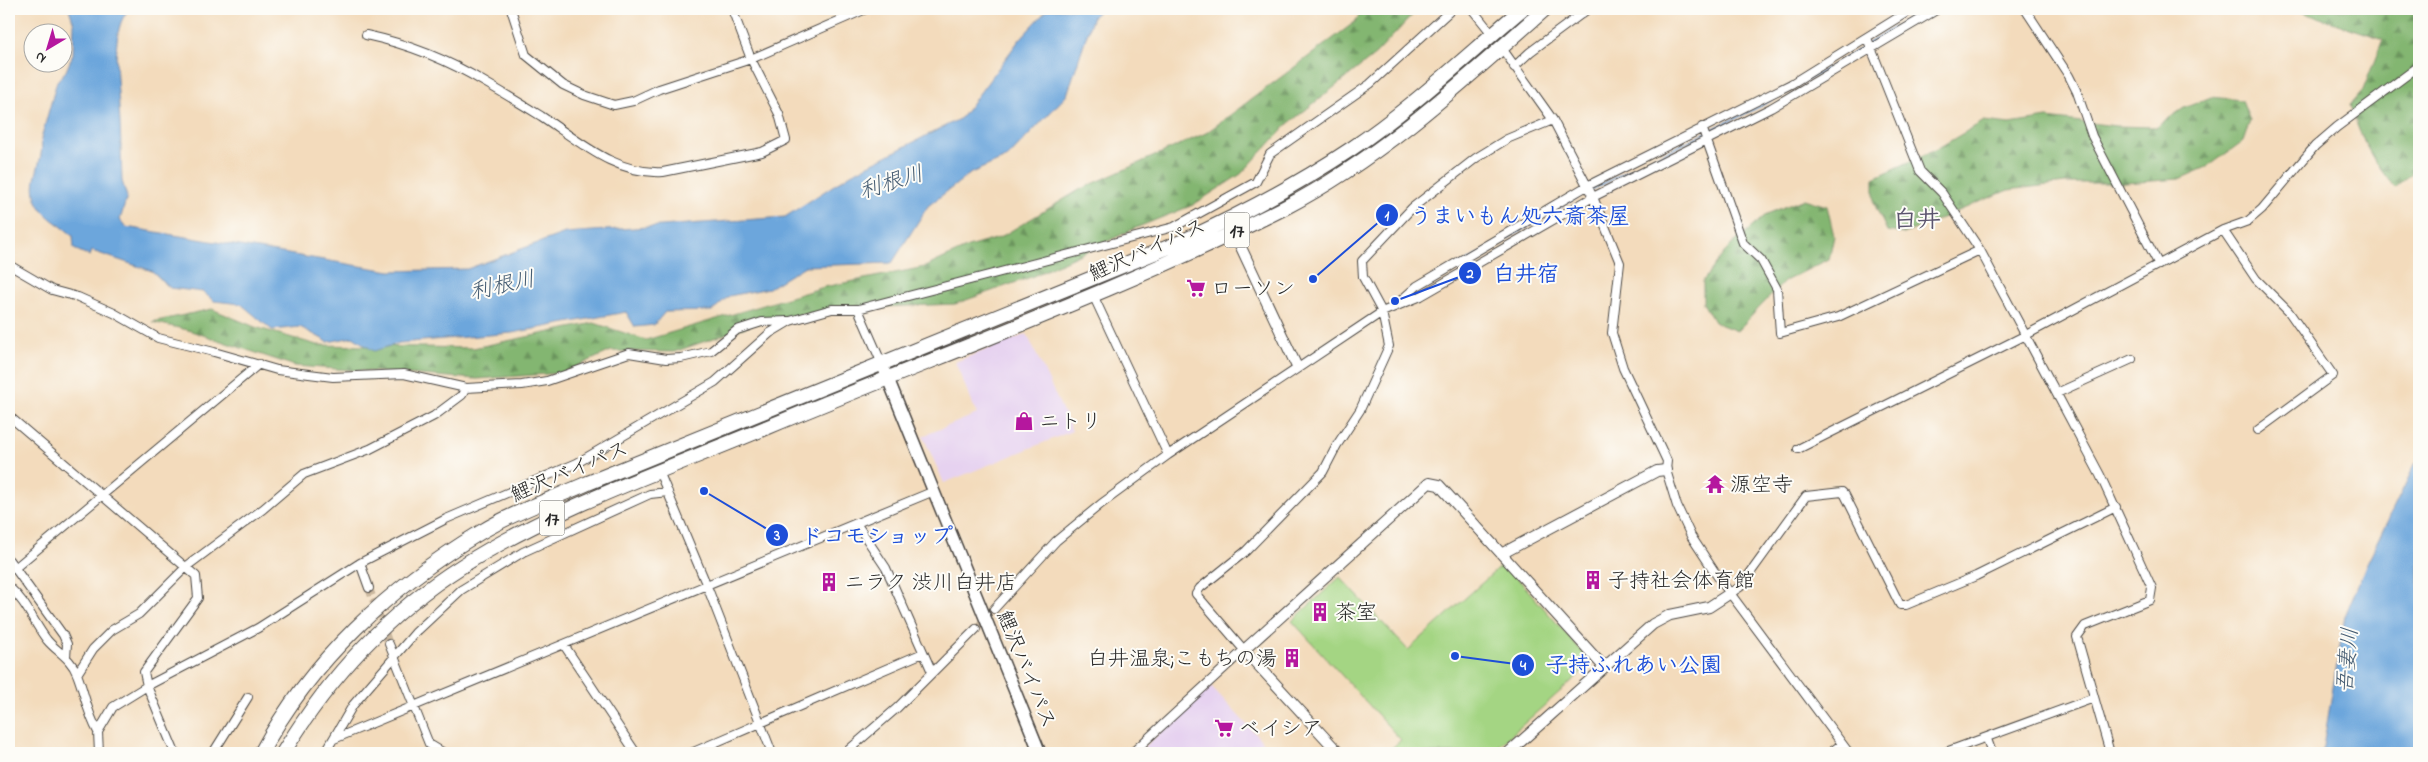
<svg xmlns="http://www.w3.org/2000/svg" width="2428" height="762" font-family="'Indie Flower','Klee One',sans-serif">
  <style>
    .built { fill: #e6d2f0 }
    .green { fill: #a4d583; stroke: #688057 }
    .forest { fill: url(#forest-firs); stroke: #57704e }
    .water { fill: #6ca6dc; stroke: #4c6884 }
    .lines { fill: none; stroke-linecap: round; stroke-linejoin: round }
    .stream { stroke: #6ca6dc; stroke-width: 2.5 }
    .street-tunnel { stroke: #cbb89f; stroke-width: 8; stroke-dasharray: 8 4; stroke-linecap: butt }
    .street-casing { stroke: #494541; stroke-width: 10 }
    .secondary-casing { stroke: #494541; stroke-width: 12 }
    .primary-casing { stroke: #494541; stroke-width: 14 }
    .highway-casing { stroke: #494541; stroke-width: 16 }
    .street { stroke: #fff; stroke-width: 8 }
    .secondary { stroke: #fff; stroke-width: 10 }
    .primary { stroke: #fff; stroke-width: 11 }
    .highway { stroke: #fff; stroke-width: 14 }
    .labels { text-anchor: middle; stroke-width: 4; stroke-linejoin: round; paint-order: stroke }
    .shield { fill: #fdfcf7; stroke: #6a6a68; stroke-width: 1 }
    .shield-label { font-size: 20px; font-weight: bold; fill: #2b2b2b }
    .street-label { font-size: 21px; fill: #2b2b2b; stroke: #fdfcf7 }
    .poi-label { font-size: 21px; fill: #2b2b2b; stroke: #fdfcf7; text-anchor: start }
    .water-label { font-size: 22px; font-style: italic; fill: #455c72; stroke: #fdfcf7 }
    .quarter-label { font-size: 24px; font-weight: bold; fill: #5c556f; stroke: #fdfcf7 }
    .leader { fill: none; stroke: #1d4ed8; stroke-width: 2 }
    .callout-dot { fill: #1d4ed8; stroke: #fdfcf7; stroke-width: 2 }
    .mark-label { font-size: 15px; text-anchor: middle; font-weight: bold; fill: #fff }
    .callout-label { font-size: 22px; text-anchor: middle; font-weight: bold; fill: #1d4ed8; stroke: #fdfcf7; stroke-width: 4; stroke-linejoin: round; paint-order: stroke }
  </style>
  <defs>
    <pattern id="forest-firs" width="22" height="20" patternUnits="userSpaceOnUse" patternTransform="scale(1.25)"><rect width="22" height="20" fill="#83b671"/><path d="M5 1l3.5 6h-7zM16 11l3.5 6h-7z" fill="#6b945d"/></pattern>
  </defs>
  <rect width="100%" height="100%" fill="#fdfcf7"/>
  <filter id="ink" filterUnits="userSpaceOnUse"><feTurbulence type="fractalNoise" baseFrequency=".02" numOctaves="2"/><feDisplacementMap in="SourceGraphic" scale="10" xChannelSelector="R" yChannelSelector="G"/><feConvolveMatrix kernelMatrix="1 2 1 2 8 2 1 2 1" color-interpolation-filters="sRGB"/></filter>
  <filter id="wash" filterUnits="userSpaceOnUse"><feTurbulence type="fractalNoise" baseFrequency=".0096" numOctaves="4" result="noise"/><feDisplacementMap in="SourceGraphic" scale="20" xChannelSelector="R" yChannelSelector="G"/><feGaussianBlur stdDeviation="1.12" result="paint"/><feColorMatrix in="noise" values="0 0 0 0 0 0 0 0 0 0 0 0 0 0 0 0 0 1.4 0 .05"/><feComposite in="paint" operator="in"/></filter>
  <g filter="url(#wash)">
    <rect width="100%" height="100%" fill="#f3dbbc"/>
    <!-- built -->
    <path class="built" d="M1027 334 1072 431 944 483 923 436 977 414 955 362Z
      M1211 686 1273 753H1138Z"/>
    <!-- green -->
    <path class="green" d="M1504 563 1592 663 1491 753H1386L1401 740 1292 621 1340 577 1408 650Z"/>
    <!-- forest -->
    <path class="forest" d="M1363 9H1418L1376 54 1289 123 1241 174 1193 205 1138 227 1031 277 955 304 832 309 757 323 674 352 611 351 562 373 477 379 295 366 188 330 152 322 212 309 255 327 317 345 473 348 594 323 646 340 824 287 925 267 968 247 999 238 1081 189 1206 133 1355 22Z
      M2293 9H2419V162L2411 174 2395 188C2371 159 2362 141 2350 105L2363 90 2383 39Z
      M2211 97 2242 100 2250 121 2243 141 2209 166 2179 179 2125 183H2065L2008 190 1904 234 1887 231 1874 203V178L1933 151 1984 121 2010 124 2047 118 2116 126 2156 127 2184 108Z
      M1804 199 1827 206 1834 236 1829 259 1785 281 1737 331 1714 322 1703 303V281L1728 248 1767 214Z"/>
    <!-- water -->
    <path class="water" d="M69 9H130C109 26 118 82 119 107 121 131 121 156 122 181L127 197 120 220 126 227 390 271 467 269 565 233 785 217 851 174 961 118 1020 39 1048 9H1101L1093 16 1067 95 1008 157 971 173 928 206 892 263 805 266 769 288 729 296 712 311 665 312 654 325 635 327 626 312 512 333 399 343 374 351 353 337 328 342 300 327 272 330 241 304 214 301 203 292 170 288 152 271 92 251 90 256 74 249 73 236C64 227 50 220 43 211 22 184 46 165 41 139L57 81 66 71 73 54 74 24Z
      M2419 456V705L2417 712 2419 753H2322L2345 616 2366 565Z"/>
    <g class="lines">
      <!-- stream -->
      <path class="stream" d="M1421 289 1582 194 1760 106 1836 64 1924 9"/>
    </g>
  </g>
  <g filter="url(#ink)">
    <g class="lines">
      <!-- street-tunnel -->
      <path class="street-tunnel" d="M369 588 389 644
        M976 629 994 609"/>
      <!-- street casing -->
      <g class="street-casing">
        <path id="street" d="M511 9 526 55 563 85 584 95 614 105 633 101 659 89 751 59 866 9
          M1472 9 1492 34
          M2025 9 2069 76 2077 92 2092 136 2159 265
          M366 35C408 44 450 61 486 83 505 94 523 105 541 116 579 141 616 175 663 172L762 152 786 140 779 114 751 59 732 9
          M1867 38 1920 171 1942 193 1980 250 2100 475 2152 588 2150 600 2085 626 2077 637 2110 753
          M1501 47 1553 120 1593 197 1620 263 1612 333 1623 368 1667 461 1666 470 1677 506 1691 536 1718 577 1849 753
          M1514 67 1530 52 1588 9
          M1702 127 1743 243 1761 260 1777 289 1780 333 1838 317 1980 250
          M2223 230 2256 279 2289 312 2333 375 2258 430
          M9 265 52 290 78 297 114 313 158 338 214 352 277 370 333 377 404 374 466 388 522 385 547 381 629 353 666 359 681 358 711 351 737 330 762 322 788 321
          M1093 295 1168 455
          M1398 303 1417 286 1587 186 1791 84 1912 9
          M858 309 882 364
          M2057 393 2132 359
          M9 416 196 576 198 598 144 672 147 686 175 753
          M1798 449 2026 335 2223 230 2248 221 2262 209 2315 146 2337 127 2419 66
          M658 469 707 586 772 753
          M856 523 886 568 932 672
          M9 560 63 635 67 644 66 657
          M360 563 369 588
          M15 568 259 364
          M9 587C27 602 33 622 47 640 57 652 71 658 77 674 85 694 87 713 98 732
          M1732 592 1740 587 1806 496 1842 492 1845 495 1900 605H1906L1976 576 2116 507
          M994 609 1056 541 1101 504 1168 455 1382 312 1421 296 1593 197 1771 108 1938 9
          M389 644 429 744 444 753
          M564 645 636 753
          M77 674 93 649 112 630 139 614 187 566 263 509 304 474 370 449 434 416 462 395 466 388
          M334 739 934 491
          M1987 739 1992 753
          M99 753 98 732 113 707 147 686 258 628 360 563 446 519 577 463 715 382 770 333 790 321 832 309H858L1174 227 1256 182 1270 154 1370 84 1452 9
          M213 753 248 697
          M325 753 353 705 415 633 461 590 523 552 650 494 668 492
          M691 753 923 653
          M845 753 897 708 976 629
          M1132 753 1244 650 1196 594 1200 588 1246 551 1323 472 1337 445 1360 410 1389 346 1382 312 1363 277 1362 261 1412 208 1476 158 1507 139 1553 120
          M1830 753 1842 744
          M1943 753 2094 698"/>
      </g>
      <!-- secondary casing -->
      <g class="secondary-casing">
        <path id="secondary" d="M1232 228 1297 367
          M1503 553 1657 471 1666 470
          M1339 753 1244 650 1429 483 1439 485 1604 667
          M1508 753 1653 624 1670 615 1709 607 1732 592"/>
      </g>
      <!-- primary casing -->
      <g class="primary-casing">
        <path id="primary" d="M882 364 1040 753"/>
      </g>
      <!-- highway casing -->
      <g class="highway-casing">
        <path id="highway" d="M261 753C310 661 391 586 481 532 514 512 552 499 588 483L1181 242C1240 215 1297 185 1351 149 1412 108 1466 56 1522 9
          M283 753C328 679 388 613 462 566 553 508 668 469 768 427 940 355 1117 292 1284 208 1381 158 1464 81 1545 9"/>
      </g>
      <!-- street -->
      <use href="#street" class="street"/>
      <!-- secondary -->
      <use href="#secondary" class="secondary"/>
      <!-- primary -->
      <use href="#primary" class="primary"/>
      <!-- highway -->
      <use href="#highway" class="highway"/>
    </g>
  </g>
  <!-- icons -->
  <defs>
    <g id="supermarket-bare" transform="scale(1.5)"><path d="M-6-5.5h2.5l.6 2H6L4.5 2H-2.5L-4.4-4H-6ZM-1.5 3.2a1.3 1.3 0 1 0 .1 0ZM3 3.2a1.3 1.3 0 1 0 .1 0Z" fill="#b5179e" stroke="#fdfcf7" stroke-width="2.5" paint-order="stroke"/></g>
    <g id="shop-bare" transform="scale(1.5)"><path d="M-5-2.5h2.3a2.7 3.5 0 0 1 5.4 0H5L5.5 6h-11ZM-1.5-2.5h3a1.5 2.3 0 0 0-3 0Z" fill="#b5179e" stroke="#fdfcf7" stroke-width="2.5" paint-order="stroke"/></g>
    <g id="temple-bare" transform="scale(1.5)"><path d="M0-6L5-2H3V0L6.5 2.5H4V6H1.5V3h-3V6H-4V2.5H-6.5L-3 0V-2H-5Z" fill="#b5179e" stroke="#fdfcf7" stroke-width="2.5" paint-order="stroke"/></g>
    <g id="building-bare" transform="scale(1.5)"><path d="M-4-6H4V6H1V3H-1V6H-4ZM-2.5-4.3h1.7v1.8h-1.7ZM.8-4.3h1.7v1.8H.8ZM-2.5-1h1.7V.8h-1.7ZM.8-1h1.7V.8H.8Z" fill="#b5179e" stroke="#fdfcf7" stroke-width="2.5" paint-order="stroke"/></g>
  </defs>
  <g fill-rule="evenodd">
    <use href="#supermarket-bare" x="1196" y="288"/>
    <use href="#shop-bare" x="1024" y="421"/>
    <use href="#temple-bare" x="1715" y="484"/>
    <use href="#building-bare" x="1593" y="580"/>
    <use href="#building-bare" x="829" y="582"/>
    <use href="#building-bare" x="1320" y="612"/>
    <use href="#building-bare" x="1292" y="658"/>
    <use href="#supermarket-bare" x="1224" y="728"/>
  </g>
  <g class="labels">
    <!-- shield labels -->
    <g class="shield">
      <rect x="1224.5" y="212.5" width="25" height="35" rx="4"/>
      <rect x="539.5" y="500.5" width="25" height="35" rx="4"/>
    </g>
    <g class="shield-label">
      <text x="1237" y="237">17</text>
      <text x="552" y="525">17</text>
    </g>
    <!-- street labels -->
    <g class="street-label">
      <text transform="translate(1147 249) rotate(-24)" y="7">鯉沢バイパス</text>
      <text transform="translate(569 471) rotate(-23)" y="7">鯉沢バイパス</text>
      <text transform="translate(1027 669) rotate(68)" y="7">鯉沢バイパス</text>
    </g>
    <!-- poi labels -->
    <g class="poi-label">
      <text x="1211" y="295">ローソン</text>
      <text x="1039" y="428">ニトリ</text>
      <text x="1730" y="491">源空寺</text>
      <text x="1608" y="587">子持社会体育館</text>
      <text x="844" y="589">ニラク 渋川白井店</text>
      <text x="1335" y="619">茶室</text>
      <text x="1277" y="665" text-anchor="end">白井温泉;こもちの湯</text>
      <text x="1239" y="735">ベイシア</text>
    </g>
    <!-- water labels -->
    <g class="water-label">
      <text transform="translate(891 181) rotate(-17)" y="8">利根川</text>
      <text transform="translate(502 284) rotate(-12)" y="8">利根川</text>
      <text transform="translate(2346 660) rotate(-85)" y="8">吾妻川</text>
    </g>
    <!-- quarter labels -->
    <g class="quarter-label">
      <text x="1917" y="227">白井</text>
    </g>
  </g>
  <!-- callouts -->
  <path class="leader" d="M1313 279L1387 215M1395 301L1470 273M704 491L777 535M1455 656L1523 665"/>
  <g class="callout-dot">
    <circle cx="1313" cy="279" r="5"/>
    <circle cx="1395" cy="301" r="5"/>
    <circle cx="704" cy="491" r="5"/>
    <circle cx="1455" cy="656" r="5"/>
    <circle cx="1387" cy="215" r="12"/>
    <circle cx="1470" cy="273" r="12"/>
    <circle cx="777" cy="535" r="12"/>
    <circle cx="1523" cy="665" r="12"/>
  </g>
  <g class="mark-label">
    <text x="1387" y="220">1</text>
    <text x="1470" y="278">2</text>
    <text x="777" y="540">3</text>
    <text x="1523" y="670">4</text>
  </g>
  <g class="callout-label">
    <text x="1520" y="223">うまいもん処六斎茶屋</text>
    <text x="1526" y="281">白井宿</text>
    <text x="877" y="543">ドコモショップ</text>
    <text x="1634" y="672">子持ふれあい公園</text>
  </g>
  <!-- margin -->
  <rect width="2428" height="762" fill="none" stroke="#fdfcf7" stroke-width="30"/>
  <!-- north arrow -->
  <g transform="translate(48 48) rotate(218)"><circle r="24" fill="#fdfcf7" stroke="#a9a8a5"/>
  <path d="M0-4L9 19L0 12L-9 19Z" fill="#b5179e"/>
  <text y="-8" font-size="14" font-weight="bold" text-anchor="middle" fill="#2b2b2b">N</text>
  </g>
</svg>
